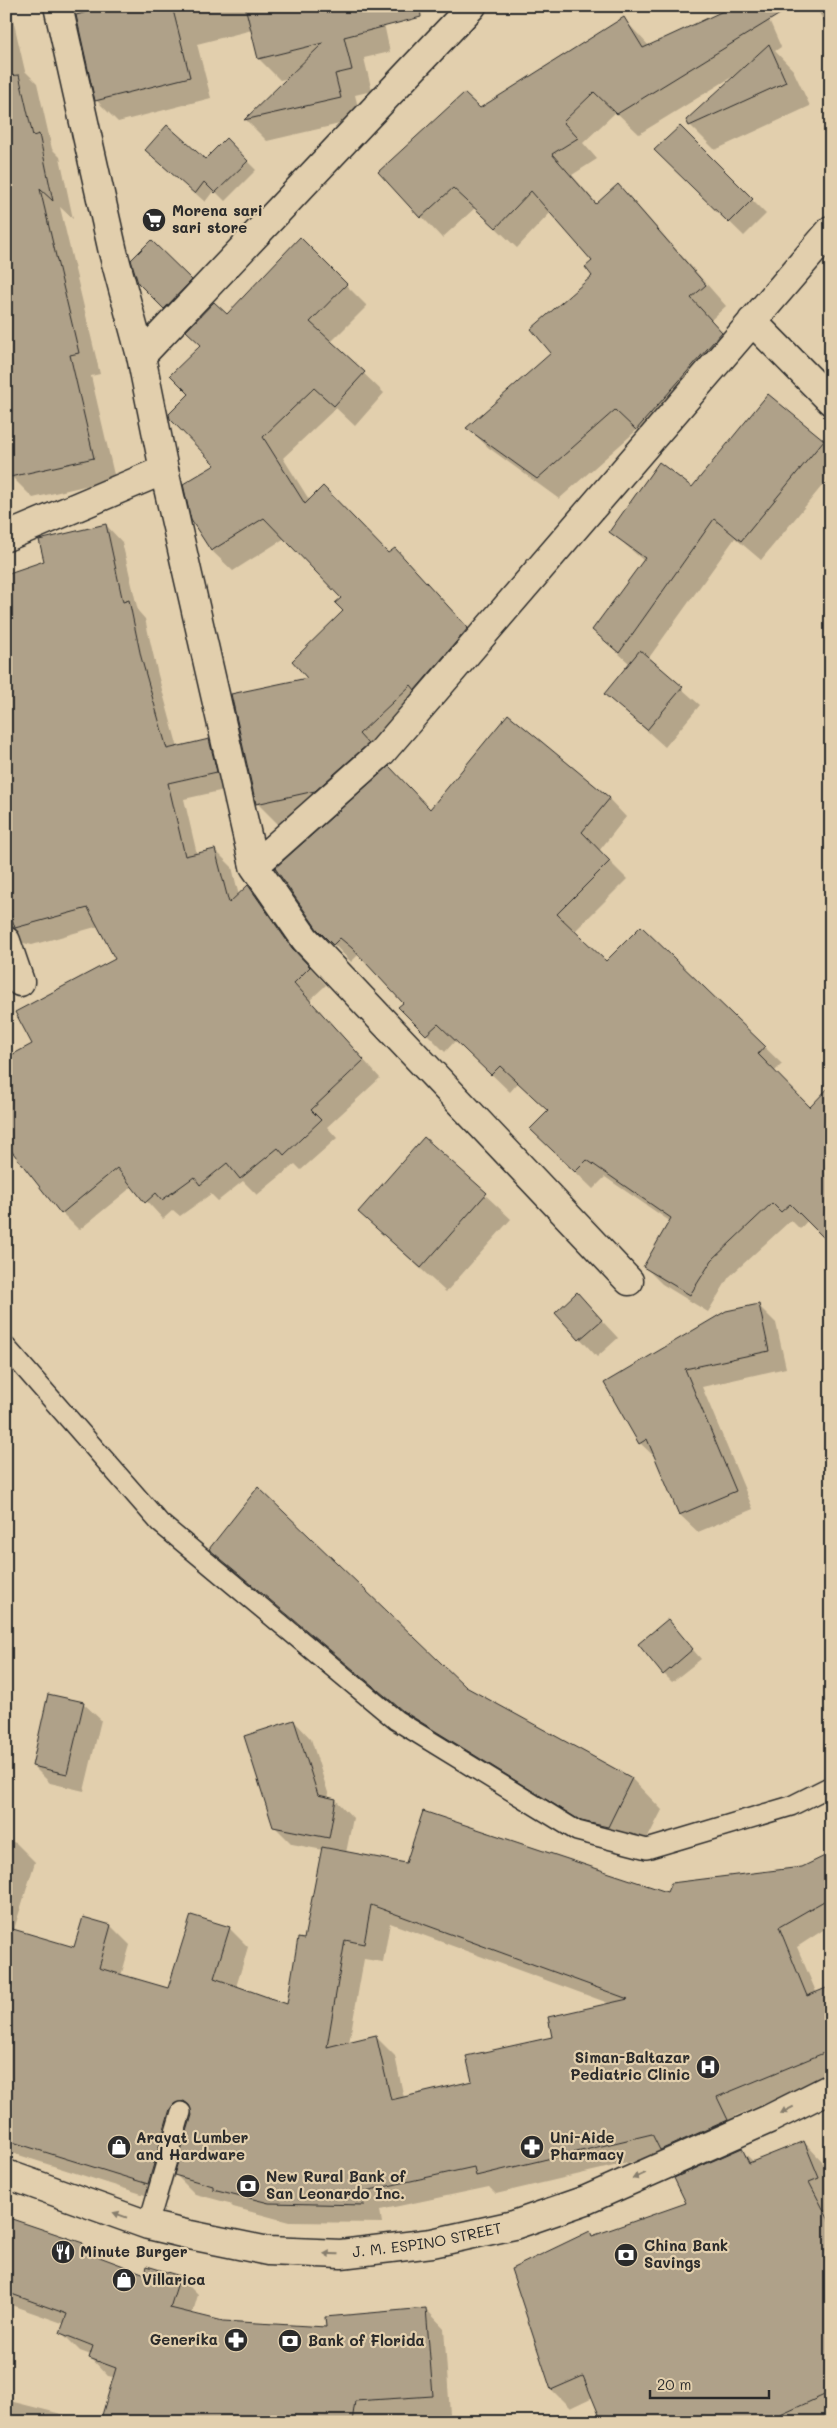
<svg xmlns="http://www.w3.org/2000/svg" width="837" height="2428" font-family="Mali,sans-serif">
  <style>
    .shadow { fill: #0003; fill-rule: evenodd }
    .building { fill: #afa189; stroke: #2b2b2b; fill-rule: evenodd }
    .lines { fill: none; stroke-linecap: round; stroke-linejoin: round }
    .service-casing { stroke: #2b2b2b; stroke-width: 22 }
    .minor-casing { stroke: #2b2b2b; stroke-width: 31 }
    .tertiary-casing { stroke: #2b2b2b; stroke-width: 31 }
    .secondary-casing { stroke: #2b2b2b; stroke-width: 31 }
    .service { stroke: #e2cfad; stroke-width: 19 }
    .minor { stroke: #e2cfad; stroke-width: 28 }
    .tertiary { stroke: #e2cfad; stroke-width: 28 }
    .secondary { stroke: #e2cfad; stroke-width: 28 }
    .oneway { fill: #867d6c }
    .labels { text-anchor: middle; stroke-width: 4.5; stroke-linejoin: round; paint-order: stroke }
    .poi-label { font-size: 15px; font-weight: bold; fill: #2b2b2b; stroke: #e2cfad; text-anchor: start }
    .street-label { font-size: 15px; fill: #2b2b2b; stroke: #e2cfad }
  </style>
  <rect width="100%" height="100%" fill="#e2cfad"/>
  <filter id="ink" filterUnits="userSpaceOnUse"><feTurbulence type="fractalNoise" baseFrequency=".02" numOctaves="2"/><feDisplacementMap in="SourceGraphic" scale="10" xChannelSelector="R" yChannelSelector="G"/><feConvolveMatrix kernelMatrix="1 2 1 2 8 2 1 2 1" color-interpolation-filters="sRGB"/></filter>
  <g filter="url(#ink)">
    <!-- shadow -->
    <path class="shadow" d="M6 6H10L25 71 37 83 52 149 60 157 73 219 60 207 100 374 91 376 115 479 33 498 12 477 6 454Z
      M75 6H432L383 19 390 52 364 58 372 91 355 95 361 119 267 141 246 120 290 78 280 80 259 59 252 30 197 44 211 98 118 122 96 100Z
      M754 6 770 22 781 47 775 51 793 70 810 106 715 150 690 125 735 75 639 134 616 112 583 143 597 159 572 175 597 204 617 185 638 206 726 306 711 320 742 354 658 449 637 430 559 499 489 448 468 428 553 353 594 276V261L551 212 517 248 475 208 442 238 380 172 624 19 649 46Z
      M815 6H831V33Z
      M680 128 766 214 744 236 656 150Z
      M226 140 256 170 225 201 214 190 205 202 156 158 205 161Z
      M300 239 367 306 331 342 384 393 355 426 336 408 283 458 310 501 388 555 395 549 488 649 336 811 278 824 257 803 345 611 343 598 285 538 233 571 212 551 193 520 217 465 191 394 202 345 227 316Z
      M151 242 208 298 182 325 139 283Z
      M823 441 831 449V475L761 560 735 538 648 659 700 705 665 747 606 694 630 664 593 630 644 561 611 532 693 488Z
      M106 525 122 542 138 611 145 619 158 675 178 748 209 741 226 758 233 788 184 799 197 854 215 850 232 867 239 896 248 887 265 903 309 966 326 985 310 1000 380 1078 327 1127 337 1138 301 1170 295 1164 257 1195 243 1181 218 1201 211 1194 180 1216 173 1210 163 1219 133 1186 79 1230 62 1213 33 1044 117 959 99 926 32 945 19 942 6 952V574L45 562Z
      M508 716 609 799 626 817 599 851 627 879 574 932 606 962 641 927 782 1064 774 1072 808 1220 800 1229 791 1220 729 1277 708 1312 662 1284 645 1267 671 1222 605 1177 593 1189 549 1146V1111L518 1083 510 1092 456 1040 445 1052 400 1007 404 1003 366 961 358 955 351 962 318 928 431 811Z
      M424 1138 511 1219 446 1292 359 1212Z
      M577 1294 618 1338 597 1357 557 1313Z
      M759 1306 776 1323 786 1368 702 1387 753 1509 698 1532 680 1515 658 1460 640 1443 606 1383Z
      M211 1549 632 1779 662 1810 638 1857 613 1850 434 1741 241 1579Z
      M668 1621 701 1659 672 1682 664 1674Z
      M83 1703 101 1720 84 1791 50 1783 33 1766Z
      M294 1721 311 1739 330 1799 336 1800 353 1818 346 1853 407 1864 667 1893 802 1868 831 1855V1925L797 1947 817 1994 831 1988V2076L735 2116 746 2139 665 2154 496 2194 489 2187 380 2210 382 2223 289 2222 233 2207 229 2203 195 2194 175 2174 167 2202 6 2151V2024L74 1948 111 1926 130 1945 121 1976 169 1990 229 1928 248 1947 236 1987 288 2006 305 1940 323 1850 292 1844 274 1826ZM390 1923 611 2004 473 2082 404 2098 395 2056 376 2037 349 2043 364 1959 383 1962Z
      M6 1840 16 1843 35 1862 6 1955Z
      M804 2142 822 2161 831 2183V2199L827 2200 831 2209V2422H603L593 2397 570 2408 552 2390 512 2269 589 2233 594 2237 687 2204 741 2150 754 2162Z
      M6 2217 82 2244 96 2257 145 2275 180 2277 198 2295 192 2315 223 2323 327 2329 426 2309 444 2328 450 2414 335 2422 108 2376 90 2357 91 2355 80 2351 62 2333 65 2324 11 2305 10 2308 6 2307Z
      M6 2400 93 2422H6Z"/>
    <!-- building -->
    <path class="building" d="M109 6H172L190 77 95 101 76 15Z
      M245 6H420L421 17 344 37 352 70 335 74 341 98 244 120 323 43 258 59Z
      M734 6H793L617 114 594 92 563 122 578 138 552 154 596 204 618 184 706 285 691 298 722 332 636 430 615 410 537 479 466 428 551 353 531 329 592 276 585 267 592 261 531 191 496 228 453 188 420 218 378 172 464 93 480 108 624 17 643 48Z
      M769 44 786 82 689 126 686 120Z
      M19 75 33 136 39 134 53 201 40 189 79 353 70 355 94 458 10 477 6 459V76Z
      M167 125 205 159 226 138 248 161 215 193 204 182 195 194 145 150Z
      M680 126 753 199 729 223 654 150Z
      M300 237 347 284 310 322 365 372 334 406 314 388 263 437 305 504 323 486 388 553 395 548 468 628 415 690 411 685 359 734 368 744 315 791 256 804 231 694 307 678 292 661 343 611 335 603 341 598 264 518 211 551 191 520 183 484 215 465 170 419 169 414 189 394 170 375 201 345 186 331 214 302 227 314Z
      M151 240 192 280 164 309 138 283 131 260Z
      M768 394 824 440 741 541 714 519 619 653 592 630 645 558 609 532 659 462 692 487Z
      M106 524 123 602 129 600 141 657 167 749 209 739 217 772 168 783 185 856 215 849 229 903 248 885 292 948 310 967 294 983 364 1060 311 1110 321 1120 284 1155 278 1148 240 1179 227 1163 200 1185 194 1177 162 1200 156 1193 145 1203 117 1168 61 1214 6 1144V1058L32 1044 15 1012 115 959 88 908 15 928 6 900V574L44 561 39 540Z
      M640 650 683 687 647 730 604 694Z
      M508 714 610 798 582 832 610 861 557 914 606 961 641 926 765 1046 758 1054 810 1107 831 1085V1245L790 1204 781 1212 772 1203 712 1260 690 1295 643 1267 671 1218 587 1160 575 1172 530 1129 548 1111 500 1066 491 1075 438 1024 426 1035 398 1007 403 1003 352 948 340 938 333 945 317 929 275 868 389 766 430 809Z
      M424 1137 487 1193 421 1268 358 1212Z
      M577 1292 602 1320 579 1340 555 1313Z
      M759 1304 769 1351 685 1369 736 1491 679 1515 647 1439 639 1444 604 1383 726 1311Z
      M258 1487 466 1687 632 1778 608 1827 581 1821 403 1711 209 1549Z
      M668 1619 693 1649 663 1675 638 1644Z
      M48 1694 84 1702 67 1774 32 1766Z
      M294 1720 318 1795 336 1799 329 1838 273 1827 244 1736Z
      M423 1811 667 1892 671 1883 802 1867 831 1853V1897L779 1927 807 1996 831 1986V2050L717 2097 728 2120 660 2150 652 2134 476 2176 474 2167 361 2192 364 2205 269 2203 213 2189V2186L174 2175 192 2115 189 2105 184 2101 174 2104 170 2109 148 2184 6 2140V1927L74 1947 83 1917 111 1925 99 1968 168 1988 191 1915 230 1927 214 1978 287 2004 298 1938 304 1939 322 1847 406 1863ZM371 1905 628 1999 548 2017 552 2037 466 2056 472 2081 391 2100 376 2035 327 2047 345 1940 364 1944Z
      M804 2141 819 2178 809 2182 831 2224V2392L765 2422H602L583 2376 551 2390 511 2269 590 2231 592 2236 686 2203 674 2178 742 2148 749 2163Z
      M6 2217 83 2243 81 2250 145 2274 147 2266 180 2276 170 2308 223 2321 326 2327 325 2317 426 2308 433 2396 355 2401 352 2422H100L116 2368 89 2358 93 2346 60 2333 67 2314 6 2292Z"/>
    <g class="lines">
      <!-- service casing -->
      <g class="service-casing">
        <path id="service" d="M6 1347 160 1523 396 1720 577 1831 647 1849 791 1806 831 1786
          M148 2225 181 2112"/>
      </g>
      <!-- minor casing -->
      <g class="minor-casing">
        <path id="minor" d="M752 321 831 401
          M141 356 472 6
          M6 537 164 470 254 866 305 939 629 1281
          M254 866 382 752 831 230
          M6 941 20 982"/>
      </g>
      <!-- tertiary casing -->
      <g class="tertiary-casing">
        <path id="tertiary" d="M58 6 113 252 141 356 164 470"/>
      </g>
      <!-- secondary casing -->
      <g class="secondary-casing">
        <g id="secondary">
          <path id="s1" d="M6 2174 148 2225 190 2235 268 2251 341 2254 432 2243 514 2225 586 2200 769 2119 831 2088"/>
        </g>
      </g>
      <!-- service -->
      <use href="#service" class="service"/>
      <!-- minor -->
      <use href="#minor" class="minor"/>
      <!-- tertiary -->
      <use href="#tertiary" class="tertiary"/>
      <!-- secondary -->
      <use href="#secondary" class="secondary"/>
    </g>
    <!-- one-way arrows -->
    <defs><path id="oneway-solid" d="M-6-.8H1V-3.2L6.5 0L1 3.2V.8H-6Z" transform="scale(1.25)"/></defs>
    <g class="oneway">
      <use href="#oneway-solid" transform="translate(787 2110) rotate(153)"/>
      <use href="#oneway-solid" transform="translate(639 2176) rotate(156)"/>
      <use href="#oneway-solid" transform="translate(120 2215) rotate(-160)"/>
      <use href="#oneway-solid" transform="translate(331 2254) rotate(-178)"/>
    </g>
  </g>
  <!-- icons -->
  <defs>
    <g id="supermarket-disc" transform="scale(1.25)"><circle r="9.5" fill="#2b2b2b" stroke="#e2cfad"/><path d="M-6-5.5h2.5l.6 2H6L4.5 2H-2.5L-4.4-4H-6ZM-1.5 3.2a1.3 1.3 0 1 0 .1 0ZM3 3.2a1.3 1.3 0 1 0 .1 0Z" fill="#fff"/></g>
    <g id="hospital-disc" transform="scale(1.25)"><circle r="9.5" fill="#2b2b2b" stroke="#e2cfad"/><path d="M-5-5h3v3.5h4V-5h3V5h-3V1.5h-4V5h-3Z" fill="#fff"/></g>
    <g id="shop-disc" transform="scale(1.25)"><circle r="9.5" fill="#2b2b2b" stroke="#e2cfad"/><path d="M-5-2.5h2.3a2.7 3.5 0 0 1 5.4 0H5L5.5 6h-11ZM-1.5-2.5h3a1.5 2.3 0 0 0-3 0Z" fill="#fff"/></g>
    <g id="pharmacy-disc" transform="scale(1.25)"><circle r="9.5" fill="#2b2b2b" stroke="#e2cfad"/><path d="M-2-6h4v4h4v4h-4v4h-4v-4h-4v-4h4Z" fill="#fff"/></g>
    <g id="bank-disc" transform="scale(1.25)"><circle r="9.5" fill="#2b2b2b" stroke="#e2cfad"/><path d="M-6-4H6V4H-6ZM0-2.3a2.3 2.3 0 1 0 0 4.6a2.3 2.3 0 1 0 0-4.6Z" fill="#fff"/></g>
    <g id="restaurant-disc" transform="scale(1.25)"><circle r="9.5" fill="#2b2b2b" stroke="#e2cfad"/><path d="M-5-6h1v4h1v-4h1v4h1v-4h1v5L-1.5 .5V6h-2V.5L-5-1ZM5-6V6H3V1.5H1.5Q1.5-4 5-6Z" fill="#fff"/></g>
  </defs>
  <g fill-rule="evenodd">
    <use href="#supermarket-disc" x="154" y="220"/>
    <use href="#hospital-disc" x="708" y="2067"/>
    <use href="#shop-disc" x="119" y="2147"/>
    <use href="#pharmacy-disc" x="532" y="2147"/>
    <use href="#bank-disc" x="248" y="2186"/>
    <use href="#restaurant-disc" x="63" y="2252"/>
    <use href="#bank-disc" x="626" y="2255"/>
    <use href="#shop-disc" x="124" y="2280"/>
    <use href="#pharmacy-disc" x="236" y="2340"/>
    <use href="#bank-disc" x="290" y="2341"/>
  </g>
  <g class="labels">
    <!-- poi labels -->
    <g class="poi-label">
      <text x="172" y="216">Morena sari<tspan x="172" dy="17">sari store</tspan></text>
      <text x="690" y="2063" text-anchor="end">Siman-Baltazar<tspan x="690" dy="17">Pediatric Clinic</tspan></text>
      <text x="136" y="2143">Arayat Lumber<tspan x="136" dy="17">and Hardware</tspan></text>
      <text x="550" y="2143">Uni-Aide<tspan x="550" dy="17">Pharmacy</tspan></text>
      <text x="266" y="2182">New Rural Bank of<tspan x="266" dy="17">San Leonardo Inc.</tspan></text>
      <text x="644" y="2251">China Bank<tspan x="644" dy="17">Savings</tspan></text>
      <text x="80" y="2257">Minute Burger</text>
      <text x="142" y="2285">Villarica</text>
      <text x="218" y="2345" text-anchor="end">Generika</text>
      <text x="308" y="2346">Bank of Florida</text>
    </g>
    <!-- street labels -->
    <g class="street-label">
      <text dy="5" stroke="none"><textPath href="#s1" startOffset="434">J. M. ESPINO STREET</textPath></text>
    </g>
  </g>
  <!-- margin -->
  <rect width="837" height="2428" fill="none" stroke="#e2cfad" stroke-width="25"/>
  <rect x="12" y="12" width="812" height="2403" fill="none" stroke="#2b2b2b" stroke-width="2" filter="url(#ink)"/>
  <!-- scale -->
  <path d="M650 2390v8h119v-8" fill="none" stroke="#2b2b2b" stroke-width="2.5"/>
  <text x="657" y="2390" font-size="15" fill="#2b2b2b" stroke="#e2cfad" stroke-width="4" paint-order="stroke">20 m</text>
</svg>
